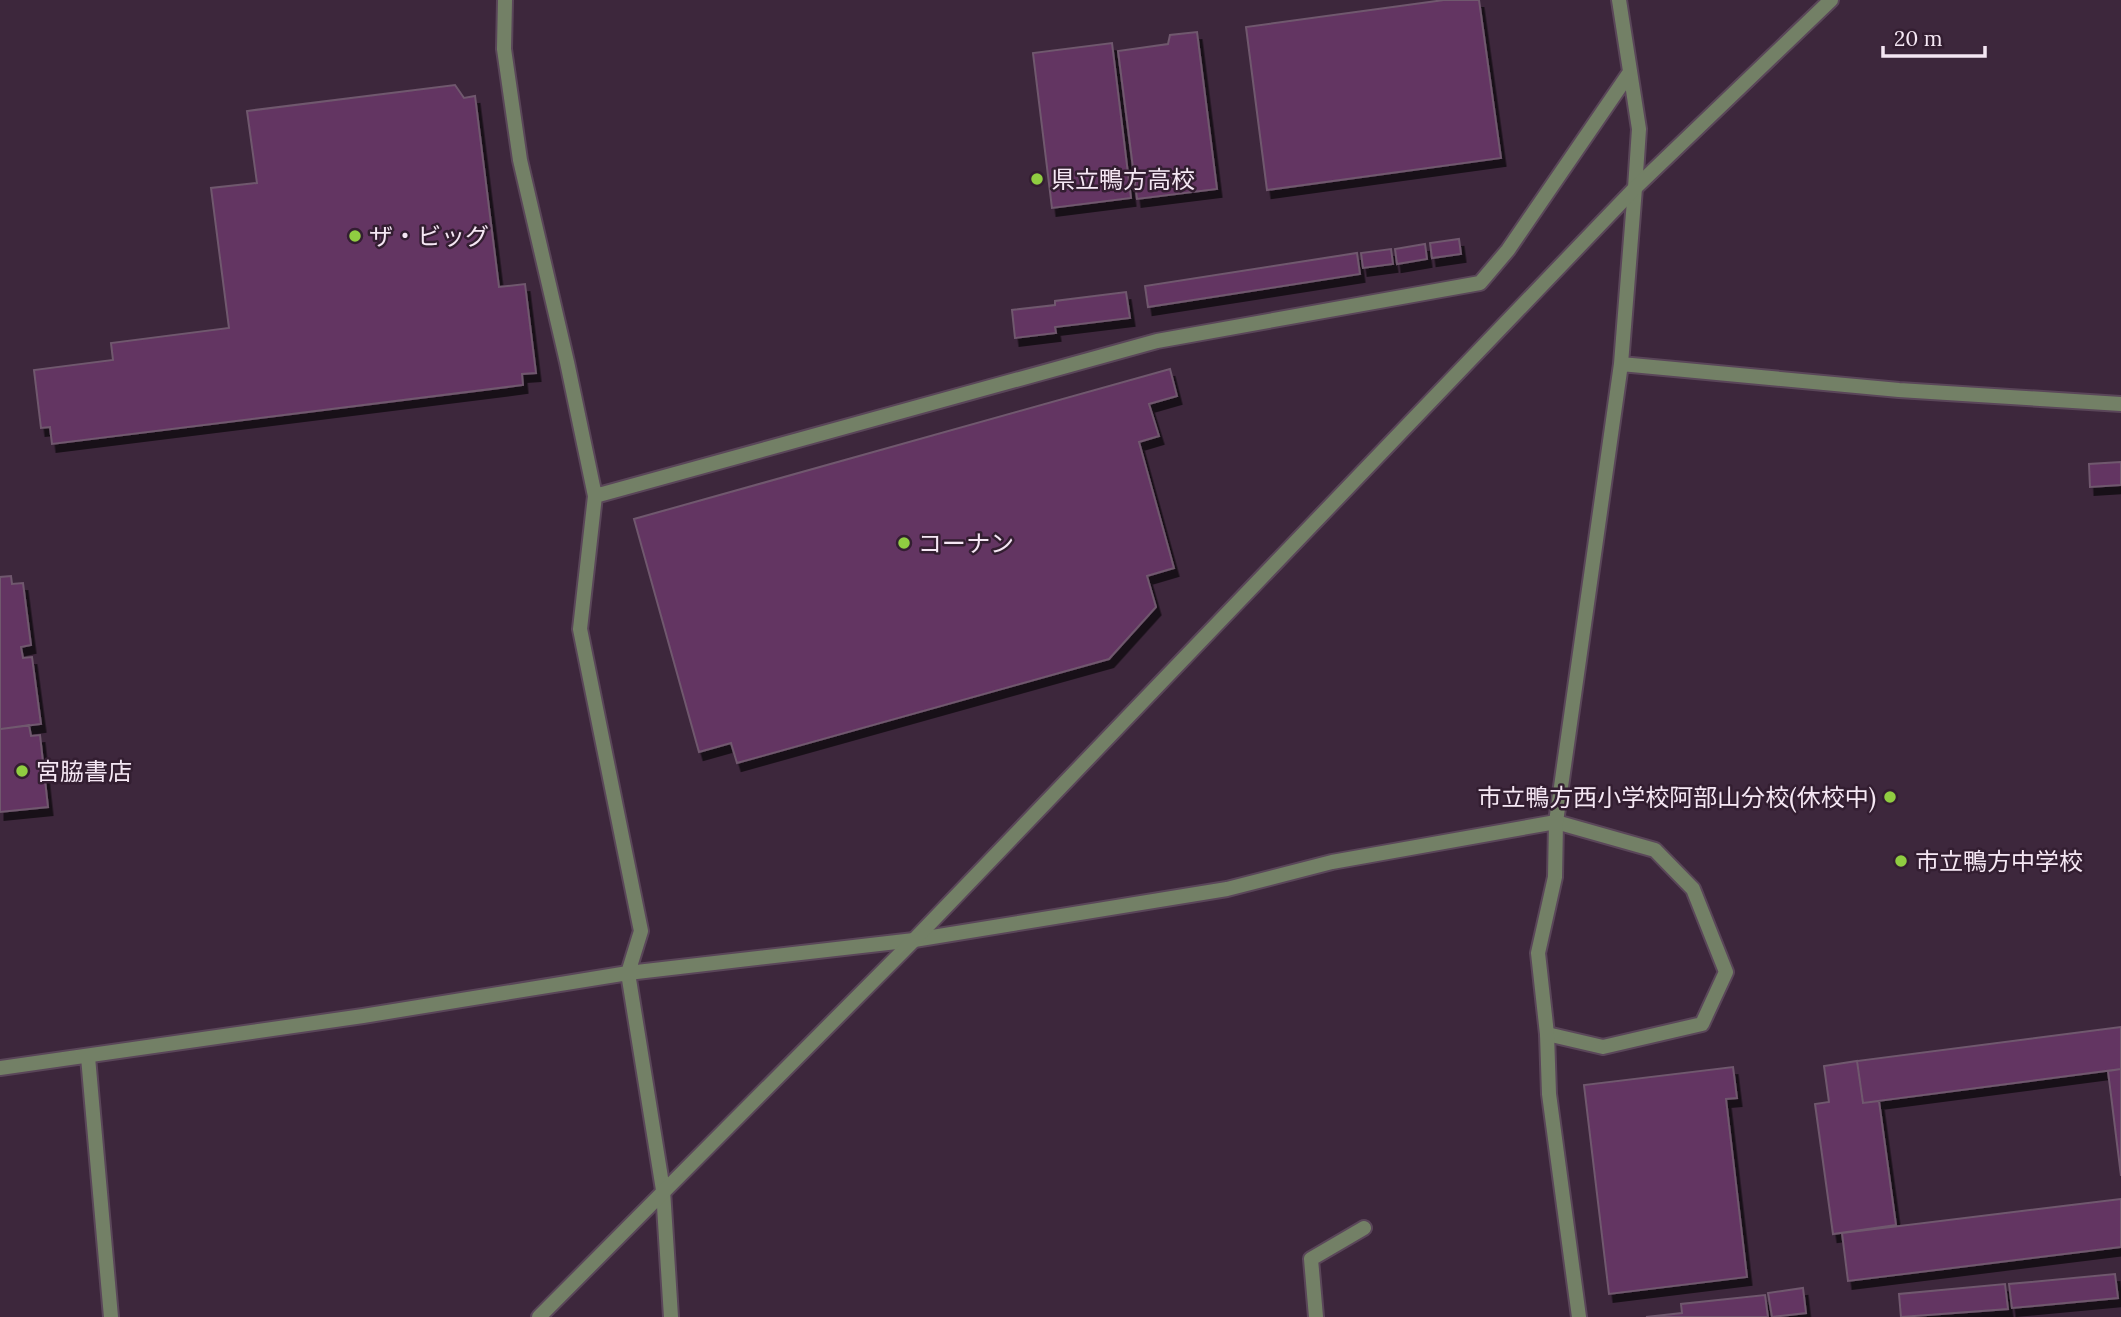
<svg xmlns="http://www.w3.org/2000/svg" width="2121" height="1317" viewBox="0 0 2121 1317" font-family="Lora,'Noto Sans JP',serif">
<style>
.building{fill:#633462;stroke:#70586e;stroke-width:2;filter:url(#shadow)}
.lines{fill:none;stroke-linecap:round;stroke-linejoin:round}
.service-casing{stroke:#5a4659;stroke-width:18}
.minor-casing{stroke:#5a4659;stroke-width:18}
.tertiary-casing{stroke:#5a4659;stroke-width:18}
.service{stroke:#738066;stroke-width:14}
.minor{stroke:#738066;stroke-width:14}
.tertiary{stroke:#738066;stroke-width:14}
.poi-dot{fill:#90cd41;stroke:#331e31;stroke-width:2.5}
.labels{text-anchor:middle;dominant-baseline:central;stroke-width:5;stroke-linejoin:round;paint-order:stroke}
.poi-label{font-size:24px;fill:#f5e7f4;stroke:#331e31;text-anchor:start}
</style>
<defs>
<filter id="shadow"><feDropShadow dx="4.5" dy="8" stdDeviation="0" flood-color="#0009"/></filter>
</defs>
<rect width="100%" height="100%" fill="#3d273c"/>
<path class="building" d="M1444 0H1479L1501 158 1267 190 1246 27Z
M1197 32 1217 189 1137 199 1118 51 1168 44 1170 35Z
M1112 43 1131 198 1052 208 1033 53Z
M455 85 464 98 475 96 499 287 525 284 536 373 522 374 523 385 52 444 50 427 41 428 34 370 113 360 111 343 229 328 211 188 257 183 247 111Z
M1459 239 1461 254 1432 258 1430 243Z
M1425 244 1427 259 1397 264 1395 249Z
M1391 249 1393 264 1363 268 1361 253Z
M1357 253 1360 274 1148 307 1145 286Z
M1126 292 1130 318 1055 327 1056 333 1015 338 1012 310 1055 305V301Z
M1170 369 1177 396 1149 404 1159 436 1139 442 1174 568 1147 576 1156 607 1109 659 737 763 731 743 699 752 634 519Z
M2121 462V485L2090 487 2089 464Z
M11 576 12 584 23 583 31 645 21 647 23 658 32 657 41 724 0 729V577Z
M29 725 31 736 40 735 48 807 0 812V729Z
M2121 1027V1069L1863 1103 1857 1061Z
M1857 1061 1863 1103 1879 1101 1896 1225 1833 1234 1815 1104 1829 1102 1824 1066Z
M1733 1067 1737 1098 1726 1099 1747 1277 1609 1294 1584 1085Z
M2121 1069V1176L2108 1071Z
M2121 1199V1247L1848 1281 1842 1233Z
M2115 1274 2118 1298 2012 1308 2009 1284Z
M2005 1284 2008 1309 1901 1317 1899 1294Z
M1803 1288 1806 1313 1772 1317 1768 1293Z
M1765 1295 1768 1317H1646L1682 1313 1681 1304Z"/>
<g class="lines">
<defs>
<path id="service" d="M1547 1034 1603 1047 1702 1024 1726 972 1693 889 1655 850 1556 822"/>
<path id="minor" d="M505 0 504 49 520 160 567 362 595 496 580 629 641 931 628 973 663 1190 671 1317
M1621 364 1899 390 2121 404
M595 496 1157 341 1480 283 1508 250 1630 72
M88 1057 111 1317
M0 1068 363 1016 628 973 914 940 1227 889 1332 862 1556 822
M1316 1317 1311 1259 1364 1228
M1579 1317 1549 1094 1547 1034 1538 953 1555 877 1556 822 1621 364 1635 188 1639 129 1619 0"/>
<path id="tertiary" d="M539 1317 914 940 1635 188 1831 0"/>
</defs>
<use href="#service" class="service-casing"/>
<use href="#minor" class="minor-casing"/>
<use href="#tertiary" class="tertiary-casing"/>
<use href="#service" class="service"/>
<use href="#minor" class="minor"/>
<use href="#tertiary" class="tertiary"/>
</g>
<g class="poi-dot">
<circle cx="1037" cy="179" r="7"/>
<circle cx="355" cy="236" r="7"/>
<circle cx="904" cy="543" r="7"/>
<circle cx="22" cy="771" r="7"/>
<circle cx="1890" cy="797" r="7"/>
<circle cx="1901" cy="861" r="7"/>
</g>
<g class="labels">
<g class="poi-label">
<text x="1051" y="179">県立鴨方高校</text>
<text x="369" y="236">ザ・ビッグ</text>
<text x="918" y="543">コーナン</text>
<text x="36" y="771">宮脇書店</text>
<text x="1876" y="797" text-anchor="end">市立鴨方西小学校阿部山分校(休校中)</text>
<text x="1915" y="861">市立鴨方中学校</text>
</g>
</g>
<path d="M1883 46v10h102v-10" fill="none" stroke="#f5e7f4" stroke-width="3.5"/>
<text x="1894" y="46" font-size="21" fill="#f5e7f4" stroke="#331e31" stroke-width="5" paint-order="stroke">20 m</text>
</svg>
